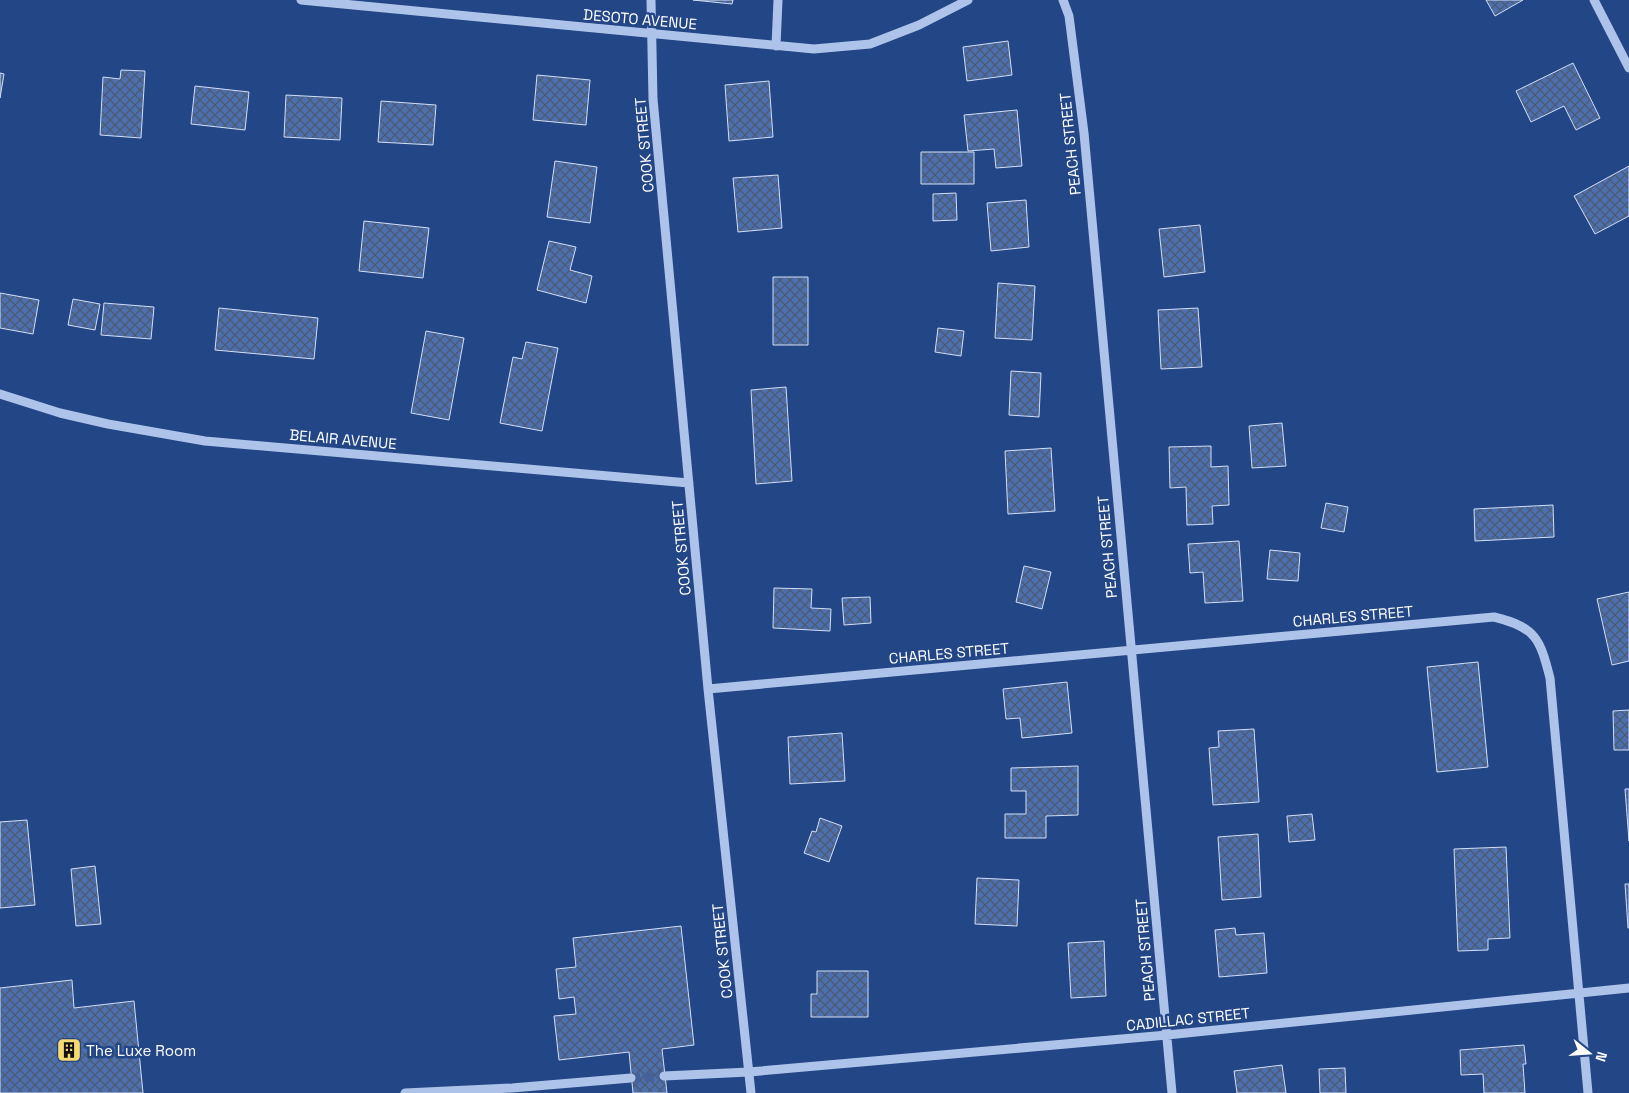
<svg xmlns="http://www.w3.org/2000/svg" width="1629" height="1093" viewBox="0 0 1629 1093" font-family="'Space Grotesk',sans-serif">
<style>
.building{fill:url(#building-cross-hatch);stroke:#d2dff7}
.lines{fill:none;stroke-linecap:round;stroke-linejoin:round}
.minor-tunnel{stroke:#446298;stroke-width:9;stroke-dasharray:9 4.5;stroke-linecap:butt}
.minor{stroke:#aec3e9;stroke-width:9}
.labels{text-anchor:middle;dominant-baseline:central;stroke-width:5;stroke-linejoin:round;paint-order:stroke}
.street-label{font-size:15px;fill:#fff;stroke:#234686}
.poi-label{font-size:15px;fill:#fff;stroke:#234686;text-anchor:start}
</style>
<defs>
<pattern id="building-cross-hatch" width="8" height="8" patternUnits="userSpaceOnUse" patternTransform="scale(1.25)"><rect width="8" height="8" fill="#4c6fae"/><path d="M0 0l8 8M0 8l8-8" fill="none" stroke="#4c5a73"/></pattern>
</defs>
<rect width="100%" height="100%" fill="#234686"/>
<path class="building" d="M693 0H733L732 4Z
M1486 0H1523L1495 16Z
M1008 41 1012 75 967 81 963 47Z
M1573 63 1600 118 1576 130 1564 106 1531 122 1516 91Z
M121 70 145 71 141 138 100 135 103 77 120 79Z
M0 73 4 74 0 98Z
M537 75 590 80 586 125 533 120Z
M769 81 773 137 729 141 725 85Z
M195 86 249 92 245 130 191 124Z
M286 95 342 98 340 140 284 137Z
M381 101 436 105 433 145 378 142Z
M1017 110 1022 166 996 168 994 149 968 151 964 115Z
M921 152H974V184H921Z
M555 161 597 167 590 223 547 217Z
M1629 166V216L1595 234 1574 196Z
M778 175 782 228 738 232 733 178Z
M956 193 957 220 933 221V194Z
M1026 200 1029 247 991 251 987 203Z
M364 221 429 228 423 278 359 271Z
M1200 225 1205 272 1164 277 1159 229Z
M549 241 576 247 570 270 592 276 586 303 537 290Z
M773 277H808V345H773Z
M998 283 1035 286 1032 340 995 338Z
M0 293 39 300 33 334 0 328Z
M73 299 100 304 95 330 68 325Z
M104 303 154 307 151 339 101 335Z
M219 308 318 318 314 359 215 350Z
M1198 308 1202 367 1161 369 1158 310Z
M938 328 964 331 961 356 935 352Z
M426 331 464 338 449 420 411 413Z
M526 342 558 348 542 431 500 423 513 357 522 359Z
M1011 371 1041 373 1039 417 1009 415Z
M786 387 792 481 756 484 751 390Z
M1282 423 1286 466 1252 468 1249 426Z
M1211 446V467L1228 466 1229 505 1212 506 1213 524 1187 525 1186 487 1170 488 1169 447Z
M1051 448 1055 511 1008 514 1005 451Z
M1326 503 1348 507 1344 532 1321 528Z
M1553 505 1554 537 1475 541 1474 509Z
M1239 541 1243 601 1205 603 1203 572 1190 573 1188 544Z
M1270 550 1300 553 1298 581 1267 579Z
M1024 566 1051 572 1042 609 1016 602Z
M774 588 812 589 811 608 831 609 830 631 773 628Z
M1629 592V661L1612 665 1597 599Z
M870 597 871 623 844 625 842 598Z
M1478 662 1488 767 1437 772 1427 667Z
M1067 682 1072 733 1022 738 1020 718 1006 719 1003 689Z
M1629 710V750H1614L1613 711Z
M1254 729 1259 802 1213 805 1209 748 1219 747 1218 731Z
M842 733 845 781 790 784 788 737Z
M1078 766V815L1046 816V838H1005V814H1026V791H1011V768Z
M1625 789H1629V841Z
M1312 814 1315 840 1289 842 1287 816Z
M820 818 842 826 829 862 804 853 812 831 816 832Z
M27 820 35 905 0 908V822Z
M1258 834 1261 897 1222 900 1218 837Z
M1506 847 1510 938 1488 939V950L1458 951 1454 849Z
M95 866 101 924 76 926 71 869Z
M977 878 1019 880 1017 926 975 924Z
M1625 884H1629V928H1628Z
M681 926 694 1045 662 1049 667 1093H633L629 1052 559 1060 554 1016 576 1014 574 997 559 999 556 969 576 967 573 938Z
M1235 928 1236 935 1264 933 1267 973 1219 977 1215 930Z
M1104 941 1106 996 1071 998 1068 943Z
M817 971H868V1017H811V994H817Z
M72 980 74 1008 134 1001 143 1093H0V988Z
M1524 1045 1526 1064H1523L1525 1093H1484L1483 1074 1461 1075 1460 1050Z
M1282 1065 1286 1093H1237L1234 1071Z
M1345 1068 1346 1093H1320L1319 1069Z"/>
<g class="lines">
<path class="minor-tunnel" d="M631 1078 664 1076"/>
<path class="minor" d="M301 0 814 49 870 44 919 25 968 0
M651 0 653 99 708 689 751 1093
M1063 0 1069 16 1084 133 1172 1093
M1594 0 1629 68
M776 46 778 0
M0 394 60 413 108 424 205 441 689 483
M708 689 1494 617C1536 627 1540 639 1550 678L1588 1093
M664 1076 749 1072 1167 1035 1629 988
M405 1093 512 1088 631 1078"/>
</g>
<defs>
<symbol id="building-square" viewBox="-11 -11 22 22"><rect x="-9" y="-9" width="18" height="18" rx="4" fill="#f4da71" stroke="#234686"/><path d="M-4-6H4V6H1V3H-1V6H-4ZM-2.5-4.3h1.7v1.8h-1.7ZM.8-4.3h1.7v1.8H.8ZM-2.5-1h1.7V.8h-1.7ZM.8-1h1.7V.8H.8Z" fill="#111"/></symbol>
</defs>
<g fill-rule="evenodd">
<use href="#building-square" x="55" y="1036" width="28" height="28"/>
</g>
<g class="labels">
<g class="street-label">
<text transform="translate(640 19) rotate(5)">DESOTO AVENUE</text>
<text transform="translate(1070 144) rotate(-96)">PEACH STREET</text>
<text transform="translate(644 145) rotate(-95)">COOK STREET</text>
<text transform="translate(343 439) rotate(5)">BELAIR AVENUE</text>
<text transform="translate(1107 547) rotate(-95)">PEACH STREET</text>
<text transform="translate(681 548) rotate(-95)">COOK STREET</text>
<text transform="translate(1353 616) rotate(-5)">CHARLES STREET</text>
<text transform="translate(949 653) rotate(-5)">CHARLES STREET</text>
<text transform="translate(1145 950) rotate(-95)">PEACH STREET</text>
<text transform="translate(722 951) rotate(-96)">COOK STREET</text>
<text transform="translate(1188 1019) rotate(-6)">CADILLAC STREET</text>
</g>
<g class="poi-label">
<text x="86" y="1050">The Luxe Room</text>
</g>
</g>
<g transform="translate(1589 1053) rotate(107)" stroke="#234686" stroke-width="4" paint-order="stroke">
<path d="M0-4L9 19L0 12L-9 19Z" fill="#ffffff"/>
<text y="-8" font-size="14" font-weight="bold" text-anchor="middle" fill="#ffffff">N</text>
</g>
</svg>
